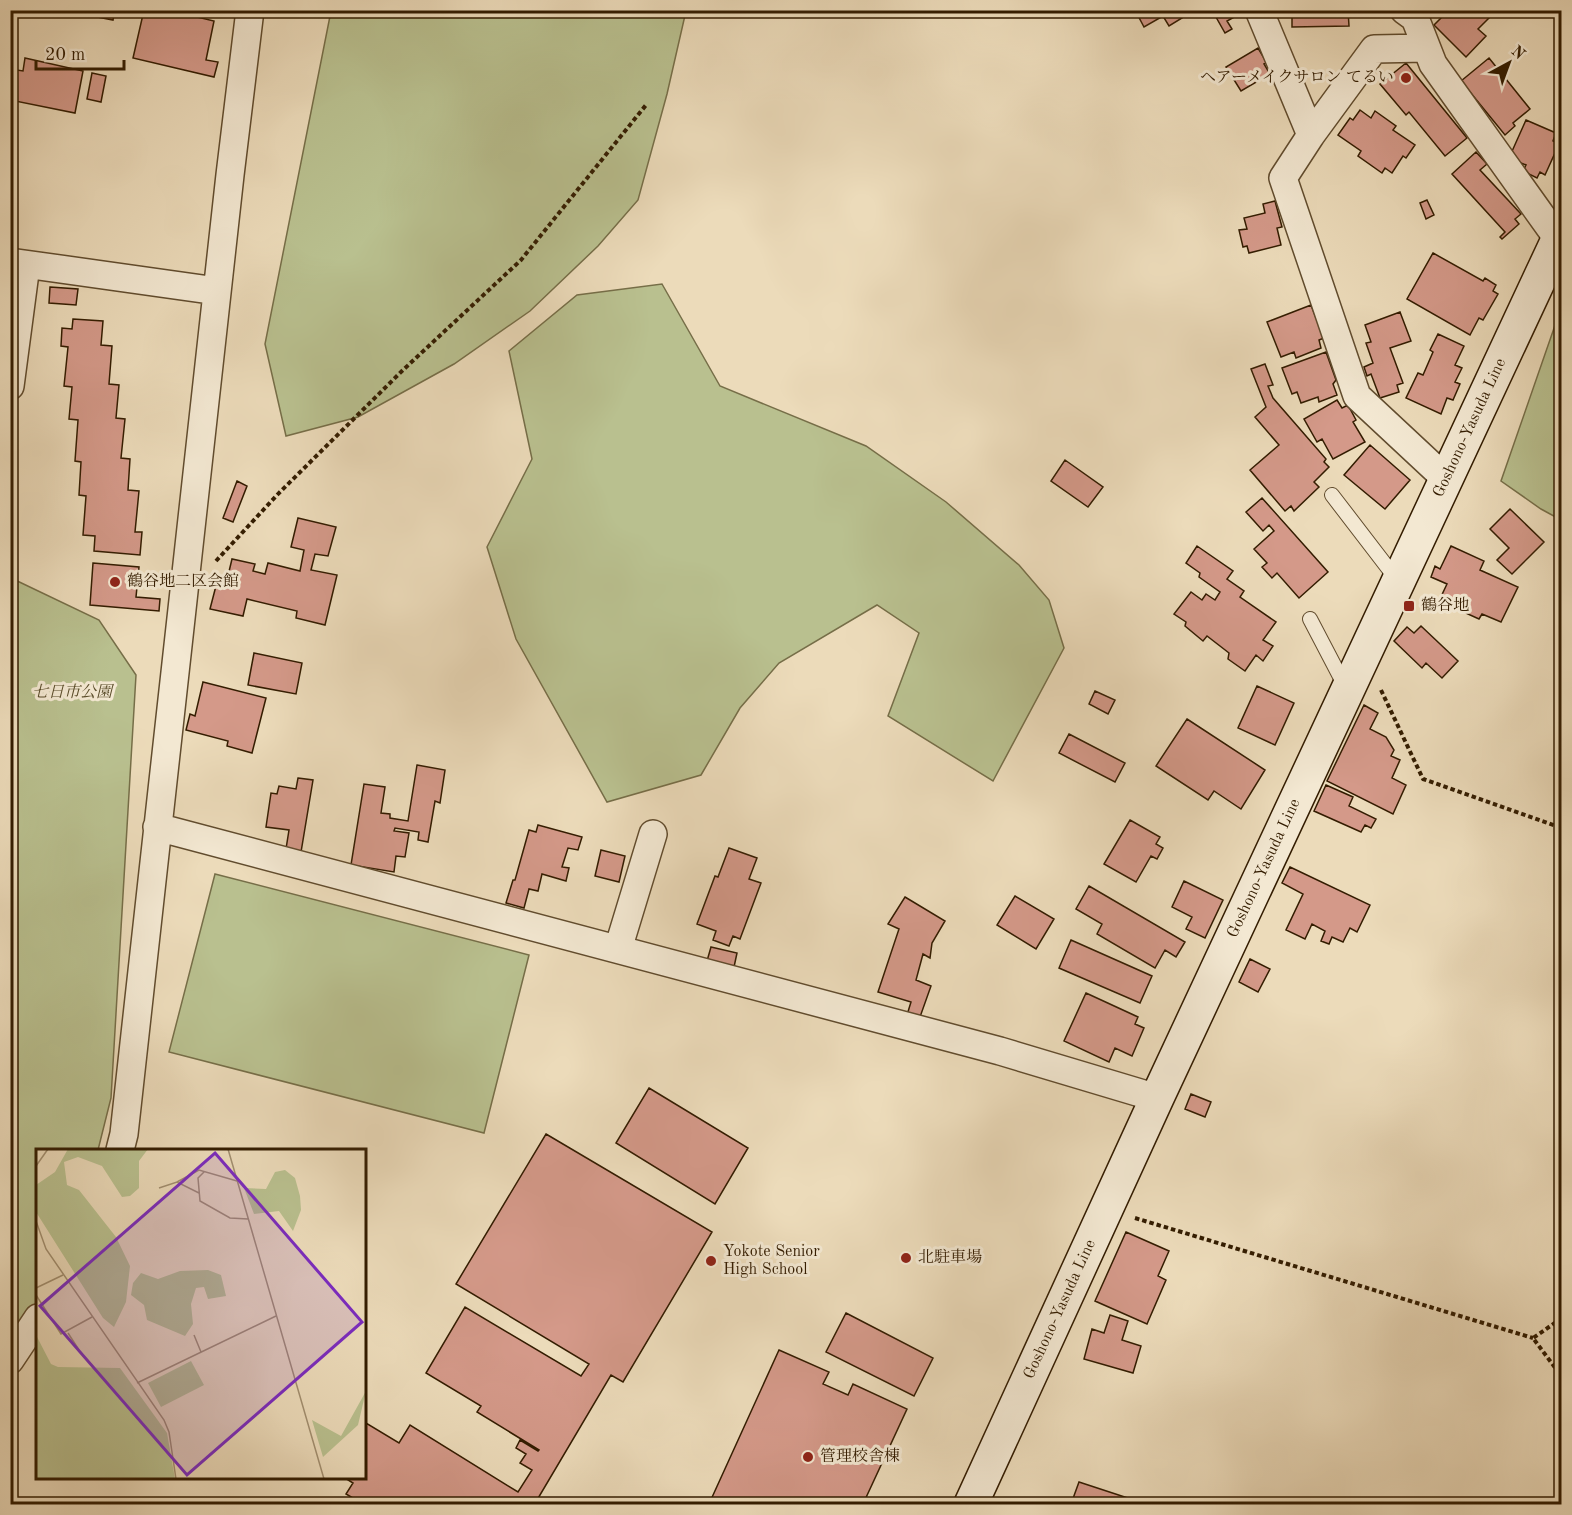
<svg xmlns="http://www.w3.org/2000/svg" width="1572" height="1515" viewBox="0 0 1572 1515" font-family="'Old Standard TT','Noto Serif JP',serif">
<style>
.green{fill:#b9c08f;stroke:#766e48;stroke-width:1.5}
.building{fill:#d49989;stroke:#331c00;stroke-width:1.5}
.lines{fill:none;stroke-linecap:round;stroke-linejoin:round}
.lane-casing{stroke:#614c2e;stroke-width:16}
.street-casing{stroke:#614c2e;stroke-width:30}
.secondary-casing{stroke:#331c00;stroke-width:36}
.path{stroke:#331c00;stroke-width:4;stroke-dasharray:4.5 3;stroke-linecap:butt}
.lane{stroke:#f3e8d2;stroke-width:14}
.street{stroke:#f3e8d2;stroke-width:27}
.secondary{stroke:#f3e8d2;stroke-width:33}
.poi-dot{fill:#8f2418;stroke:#f3e8d2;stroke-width:2}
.labels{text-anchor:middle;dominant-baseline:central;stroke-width:6;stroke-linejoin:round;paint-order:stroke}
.poi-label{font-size:16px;fill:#331c00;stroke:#f3e8d2;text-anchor:start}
.street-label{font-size:16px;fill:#331c00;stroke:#f3e8d2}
.park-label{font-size:16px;font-style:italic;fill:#5b4d2b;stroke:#f3e8d2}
.inset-road{fill:none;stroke:#a28f70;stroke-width:1.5}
.view{fill:#7b2cbf;fill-opacity:0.15;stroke:#7b2cbf;stroke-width:3}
.inset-edge{fill:none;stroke:#331c00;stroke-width:3}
</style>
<rect width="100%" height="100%" fill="#ecdbba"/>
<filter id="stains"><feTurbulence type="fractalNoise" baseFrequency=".00333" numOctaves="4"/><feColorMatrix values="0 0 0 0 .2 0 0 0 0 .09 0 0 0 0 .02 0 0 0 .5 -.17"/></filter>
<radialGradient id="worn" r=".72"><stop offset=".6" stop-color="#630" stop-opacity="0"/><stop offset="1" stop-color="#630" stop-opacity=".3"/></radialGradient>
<path class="green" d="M331 11H686L667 94 638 200 598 246 530 311 454 364 358 417 286 436 265 344Z
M662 284 720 386 866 446 946 502 1019 565 1049 600 1064 648 993 781 888 716 919 633 877 605 779 663 740 708 701 775 607 802 516 639 487 547 532 459 509 351 577 295Z
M1561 308V520L1541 509 1501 481Z
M11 578 99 620 136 675 111 1098 98 1150H38L37 1302 11 1348Z
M215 874 529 955 484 1133 169 1052Z"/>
<path class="building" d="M73 10H115L113 20 72 12Z
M144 10H168L214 21 206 60 218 62 214 77 133 58Z
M1135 10H1177L1182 18 1169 26 1163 16 1144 27Z
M1212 10H1244L1245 11 1227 21 1232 29 1225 33Z
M1286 10H1348L1349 26 1292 27V16H1286Z
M1433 10H1482L1489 18 1478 29 1486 36 1466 57 1434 25 1441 18Z
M1258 48 1267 63 1264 64 1270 74 1241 91 1226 67Z
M25 58 83 71 75 113 10 100V82H14L17 70 23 71Z
M1489 58 1530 109 1513 123 1515 126 1505 135 1461 81Z
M1406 63 1467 138 1445 156 1409 112 1406 115 1380 84Z
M92 73 106 76 101 102 87 99Z
M1360 110 1371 118 1375 111 1396 126 1393 130 1415 145 1406 158 1403 156 1392 173 1385 168 1382 173 1358 156 1361 151 1338 135 1350 118 1353 120Z
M1526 120 1556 133 1553 141 1559 144 1545 175 1540 172 1537 178 1523 171 1526 165 1509 158Z
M1476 152 1487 164 1480 170 1521 214 1515 219 1519 224 1502 239 1500 237 1505 232 1452 174Z
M1427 200 1434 215 1426 219 1420 203Z
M1275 201 1282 227 1277 228 1281 245 1249 253 1247 246 1243 247 1239 230 1247 229 1244 218 1265 213 1263 204Z
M1433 253 1483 281 1485 278 1496 285 1493 291 1498 294 1483 320 1479 318 1470 335 1407 299Z
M50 287 78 289 76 305 49 303Z
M1311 305 1324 338 1319 340 1321 348 1296 358 1294 352 1281 357 1267 322Z
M1400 312 1411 341 1390 348 1403 383 1397 385 1399 392 1380 398 1371 374 1367 376 1364 367 1373 363 1366 343 1371 342 1365 325Z
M73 319 103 321 101 345 112 346 109 384 119 385 116 418 125 419 121 458 130 459 128 490 139 491 135 532H142L140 555 94 551 95 536 83 535 86 496 79 495 81 462 75 461 78 420 69 419 72 387 64 386 68 347 61 346 62 328 72 329Z
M1438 334 1464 346 1455 365 1462 368 1455 382 1460 384 1453 400 1447 398 1441 414 1406 398 1418 373 1423 375 1433 352 1430 350Z
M1326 352 1336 380 1333 384 1337 395 1319 402 1318 397 1301 403 1297 392 1292 394 1282 368Z
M1265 364 1273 385 1268 386 1273 398 1326 459 1324 462 1329 467 1314 482 1319 487 1294 511 1291 506 1285 511 1250 470 1279 445 1255 417 1266 407 1251 369Z
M1337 400 1342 408 1348 405 1356 420 1353 422 1365 442 1333 459 1322 439 1317 442 1304 419Z
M1370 445 1410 480 1385 509 1344 475Z
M1065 460 1103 487 1088 507 1051 481Z
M237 481 247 486 233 522 223 518Z
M1262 498 1328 572 1299 598 1277 573 1272 578 1262 567 1267 563 1254 549 1274 531 1269 525 1263 531 1246 512Z
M1510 509 1544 542 1512 574 1497 560 1509 548 1490 529Z
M298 518 336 527 328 556 315 554 311 570 337 575 325 625 296 618 297 611 247 599 243 616 210 609 217 582 226 584 232 559 255 564 253 571 265 574 268 563 300 571 304 550 291 547Z
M1197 546 1233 571 1227 579 1244 591 1240 597 1276 622 1263 640 1273 646 1263 661 1256 655 1245 671 1228 659 1229 653 1207 636 1203 641 1185 626 1186 622 1174 614 1191 592 1202 600 1206 594 1215 600 1220 592 1199 577 1200 573 1186 563Z
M1451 546 1484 561 1480 570 1518 587 1501 622 1482 614 1479 619 1439 601 1447 584 1431 577 1435 566 1440 569Z
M93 563 139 567 136 597 160 599 159 611 90 605Z
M1421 626 1458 661 1442 678 1426 663 1422 668 1394 641 1407 627 1414 633Z
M254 653 302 663 296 694 248 685Z
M203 682 266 698 252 753 227 746 228 741 186 730 190 714 195 716Z
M1257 686 1294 703 1275 745 1238 728Z
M1095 691 1115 700 1108 714 1089 704Z
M1364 705 1378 713 1370 729 1386 737 1394 750 1391 756 1400 760 1392 778 1406 785 1393 814 1327 781Z
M1187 719 1265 770 1241 809 1214 791 1208 800 1156 766Z
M1069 734 1125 763 1115 782 1059 753Z
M417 765 445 770 440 803 435 801 428 842 418 840 419 832 395 828 394 831 409 833 405 857 396 856 394 872 351 865 364 784 385 787 381 813 390 814V818L408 821Z
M298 778 313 780 301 852 286 849 289 830 266 827 271 793 277 794 279 786 296 789Z
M1326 785 1353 797 1349 806 1376 819 1371 828 1365 825 1361 832 1314 811Z
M1130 820 1160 837 1156 844 1163 848 1157 859 1151 856 1136 882 1104 864Z
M538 825 582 837 578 850 568 848 562 867 569 868 566 881 542 874 538 891 529 889 524 908 506 903 513 880H515L529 830 536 832Z
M729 848 757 858 749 879 761 883 740 939 733 936 729 946 713 940 716 931 697 924 715 876 718 877Z
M601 850 625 856 619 882 595 876Z
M1290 867 1370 905 1357 932 1350 928 1343 942 1332 937 1329 944 1321 941 1325 931 1312 924 1305 939 1286 930 1303 894 1282 883Z
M1184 881 1223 900 1205 938 1186 929 1192 917 1172 907Z
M1089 886 1185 942 1176 957 1165 950 1155 968 1097 934 1102 924 1076 909Z
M1015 896 1054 919 1036 949 997 925Z
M905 897 945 921 932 943 930 958 923 954 916 980 931 986 920 1017 907 1015 911 1002 878 992 899 929 888 924Z
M1071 940 1152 976 1140 1003 1059 968Z
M711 947 737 953 734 967 707 961Z
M1250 959 1270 969 1258 992 1239 982Z
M1086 993 1138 1017 1135 1024 1144 1028 1132 1056 1115 1048 1109 1062 1064 1041Z
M649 1088 748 1148 715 1204 616 1143Z
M1191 1094 1211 1102 1205 1117 1185 1109Z
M546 1134 712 1232 623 1382 611 1375 537 1500 545 1504H363L346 1494 353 1483 345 1478H364V1426L366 1423 399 1443 410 1425 518 1492 532 1470 520 1463 526 1454 516 1448 520 1440 538 1451 539 1450 477 1412 481 1406 426 1373 465 1307 581 1376 589 1364 456 1284Z
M1126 1232 1169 1251 1158 1276 1166 1280 1147 1324 1095 1301Z
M846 1313 933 1358 914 1396 826 1352Z
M1110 1315 1128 1321 1122 1340 1141 1346 1133 1373 1084 1359 1092 1329 1104 1333Z
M779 1350 829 1372 823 1384 848 1395 853 1384 907 1409 863 1504H709Z
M1079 1482 1146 1504H1071Z"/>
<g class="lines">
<defs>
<path id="lane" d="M1332 495 1398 581
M1310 619 1345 686"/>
<path id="street" d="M1259 10 1311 135
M1404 10 1415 18 1433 64 1558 239
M1426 48 1374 49 1311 135 1283 178 1357 396 1446 479
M10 262 217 291
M10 386 26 265
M157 827 1000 1051 1157 1098
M618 949 653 834
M120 1150 124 1134 230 175 250 10
M10 1360 38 1318"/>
<g id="secondary">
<path id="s1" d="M971 1504 1157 1098 1562 231"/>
</g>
</defs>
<use href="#lane" class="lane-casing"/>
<use href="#street" class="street-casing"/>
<use href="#secondary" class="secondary-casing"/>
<path class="path" d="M216 561 279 493 403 370 521 260 646 105
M1381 690 1423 779 1562 828
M1135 1218 1533 1338
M1562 1318 1533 1338 1562 1377"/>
<use href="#lane" class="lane"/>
<use href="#street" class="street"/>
<use href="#secondary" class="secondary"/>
</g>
<g class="poi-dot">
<circle cx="1406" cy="78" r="6"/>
<circle cx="115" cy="582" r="6"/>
<rect x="1403" y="600" width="12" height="12" rx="3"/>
<circle cx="906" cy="1258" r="6"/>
<circle cx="711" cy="1261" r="6"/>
<circle cx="808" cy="1457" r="6"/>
</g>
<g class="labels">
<g class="poi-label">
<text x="1394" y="78" text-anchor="end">ヘアーメイクサロン てるい</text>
<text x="127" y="582">鶴谷地二区会館</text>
<text x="1421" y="606">鶴谷地</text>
<text x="723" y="1252">Yokote Senior<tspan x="723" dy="18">High School</tspan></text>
<text x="918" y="1258">北駐車場</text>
<text x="820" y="1457">管理校舎棟</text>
</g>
<g class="street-label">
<text stroke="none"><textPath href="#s1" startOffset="1186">Goshono-Yasuda Line</textPath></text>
<text stroke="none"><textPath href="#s1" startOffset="700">Goshono-Yasuda Line</textPath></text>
<text stroke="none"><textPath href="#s1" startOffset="214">Goshono-Yasuda Line</textPath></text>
</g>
<g class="park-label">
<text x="72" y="693">七日市公園</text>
</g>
</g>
<g transform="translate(36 1149)">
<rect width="330" height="330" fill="#ecdbba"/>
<path d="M32 0H112L103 12V39L94 47 86 48 66 17 42 8 28 13 31 36 43 41 80 88 94 117 90 153 78 178 67 169 0 63V36L19 23ZM249 21 259 29 264 47 265 61 257 82 243 62 218 65 208 39 230 40 239 23ZM172 121 185 126 190 147 172 150 168 138 160 139 155 155 157 175 149 187 111 171 108 156 95 146 97 134 105 124 122 130 144 122ZM0 186 15 215 22 218 84 219 131 284 139 330H0ZM155 212 168 236 125 258 112 234ZM330 242 322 276 287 308 276 271 305 287Z" fill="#b9c08f"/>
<path class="inset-road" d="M192 0 288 330M209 0H260M0 17 12 0M168 23 162 29 164 52 194 69 212 70M141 33 163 21 201 32M123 39 141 33 163 44M0 72 10 100 128 271 133 283 140 330M0 139 27 126M0 146 25 185 56 168M32 184 43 201M158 186 165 203M101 234 240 167"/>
<path class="view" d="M179 4 326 173 151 326 4 157Z"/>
<rect width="330" height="330" class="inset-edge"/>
</g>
<rect width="1572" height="1515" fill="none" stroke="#ecdbba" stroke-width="36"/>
<rect x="12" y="12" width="1548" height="1491" fill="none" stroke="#331c00" stroke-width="3"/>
<rect x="18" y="18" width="1536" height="1479" fill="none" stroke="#331c00" stroke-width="1.5"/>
<g transform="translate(1509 63) rotate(41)" stroke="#f3e8d2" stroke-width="4.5" paint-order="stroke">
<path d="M0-4.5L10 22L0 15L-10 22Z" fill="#331c00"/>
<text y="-9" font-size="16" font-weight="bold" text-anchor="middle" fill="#331c00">N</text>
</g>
<path d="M36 60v9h88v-9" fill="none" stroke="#331c00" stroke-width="3"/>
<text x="45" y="60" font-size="18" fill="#331c00" stroke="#f3e8d2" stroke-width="4.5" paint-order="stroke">20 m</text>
<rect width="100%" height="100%" filter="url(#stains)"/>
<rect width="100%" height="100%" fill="url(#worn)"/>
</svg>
